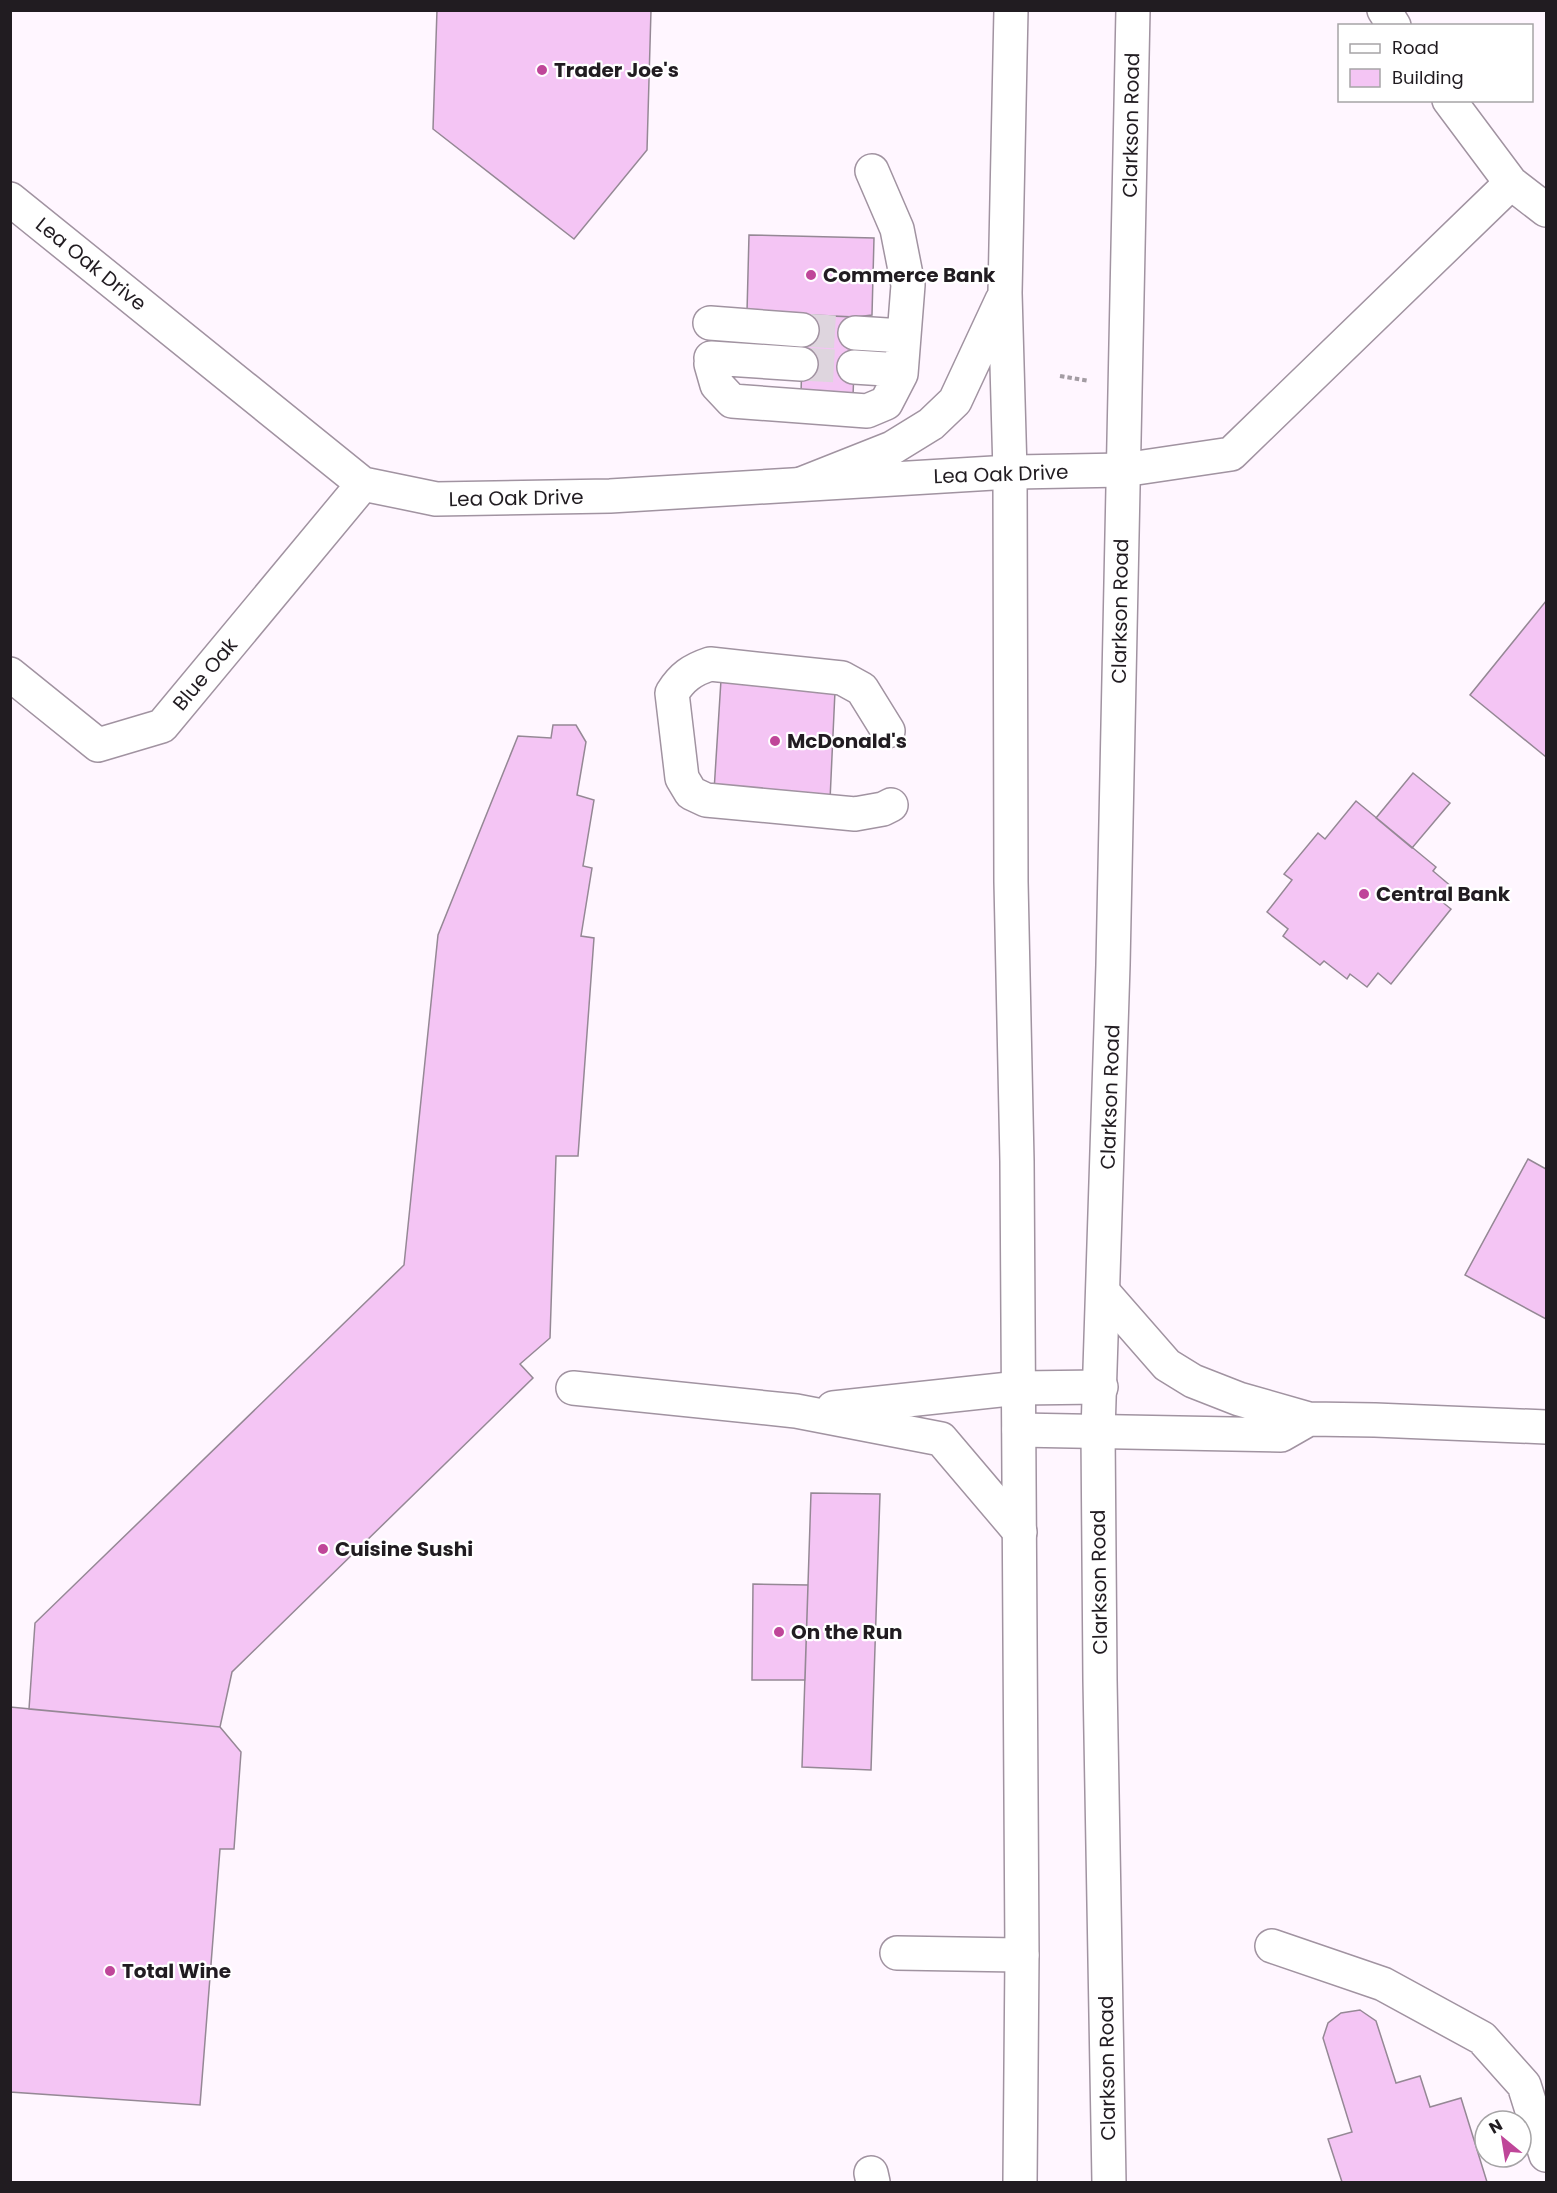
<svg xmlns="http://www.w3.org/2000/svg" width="1557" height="2193" viewBox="0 0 1557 2193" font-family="Poppins,sans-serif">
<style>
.building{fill:#f4c5f4;stroke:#958895;stroke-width:1.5}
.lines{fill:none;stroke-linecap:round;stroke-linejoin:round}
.minor-tunnel{stroke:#ded5de;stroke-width:33;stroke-dasharray:33 16;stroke-linecap:butt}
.minor-casing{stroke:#a193a1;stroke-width:36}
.major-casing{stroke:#a193a1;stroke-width:36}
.path{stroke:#a39ca3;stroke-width:4;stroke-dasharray:4.5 3;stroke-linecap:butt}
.minor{stroke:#fff;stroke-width:33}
.major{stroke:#fff;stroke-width:33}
.poi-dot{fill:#bf4699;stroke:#fff;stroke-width:2}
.labels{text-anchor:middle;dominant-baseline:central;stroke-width:4.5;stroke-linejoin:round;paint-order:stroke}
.poi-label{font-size:20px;font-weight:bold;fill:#211c21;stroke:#fff;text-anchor:start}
.street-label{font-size:20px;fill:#211c21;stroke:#fff}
</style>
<rect width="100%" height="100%" fill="#fff6ff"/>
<path class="building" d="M437 10H651L647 150 574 239 433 129Z
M749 235 874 238 872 315 856 317 747 312Z
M803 315 856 317 853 396 801 395Z
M1546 601V757L1470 695Z
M721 680 835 691 830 800 714 791Z
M553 725H576L586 742 577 795 594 800 583 866 592 868 581 936 594 938 578 1156H556L550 1338 520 1364 533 1378 232 1672 220 1727 29 1709 35 1623 404 1265 438 935 518 736 551 738Z
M1413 773 1450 803 1412 848 1376 818Z
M1356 801 1436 867 1433 871 1452 887 1441 901 1451 909 1391 984 1378 973 1367 987 1350 974 1347 979 1324 961 1320 965 1283 936 1288 929 1267 912 1292 880 1284 874 1318 833 1325 839Z
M1528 1159 1546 1169V1319L1465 1275Z
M811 1493 880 1494 871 1770 802 1767Z
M753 1584 808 1585 805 1680H752Z
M10 1707 220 1727 241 1752 234 1849H220L200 2105 10 2092Z
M1360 2010 1376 2021 1396 2083 1420 2076 1430 2107 1461 2098 1487 2182H1342L1328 2139 1352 2132 1323 2038 1328 2023 1341 2013Z"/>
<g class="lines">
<path class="minor-tunnel" d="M802 330 855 333
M801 364 854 367"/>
<defs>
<path id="minor" d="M1384 10 1394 26
M1449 100 1511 183 1546 210
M10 199 363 484 436 499 610 496 1010 472 1123 470 1231 454 1511 183
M710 323 802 330
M855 333 903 336
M711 358 801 364
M711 364 717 385 732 401 867 411 886 403 901 374 908 285 897 229 872 171
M854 367 901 370
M10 674 98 745 162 726 363 484
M888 731 862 689 842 678 710 664C692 670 682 677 672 693L682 778 691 793 706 800 855 814 883 809 891 805
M1104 1293 1167 1365 1193 1381 1239 1399 1309 1419 1375 1420 1546 1427
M573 1388 796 1411 941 1439 1020 1532
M833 1408 1019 1388 1101 1387
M1019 1430 1281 1435 1309 1419
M1272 1946 1383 1984 1482 2038 1524 2085 1546 2155
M897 1953 1022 1955
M871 2173 873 2182"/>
<path id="major" d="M1011 10 1005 293 1010 472 1011 882 1017 1161 1022 1955 1020 2182
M801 484 892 448 931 424 955 401 1002 300
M1109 2182 1100 1680 1098 1431 1113 965 1133 10"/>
</defs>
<use href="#minor" class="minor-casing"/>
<use href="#major" class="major-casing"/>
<path class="path" d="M1060 376 1089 381"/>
<use href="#minor" class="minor"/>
<use href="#major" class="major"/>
</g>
<g class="poi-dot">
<circle cx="542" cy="70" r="6"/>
<circle cx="811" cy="275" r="6"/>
<circle cx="775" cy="741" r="6"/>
<circle cx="1364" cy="894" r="6"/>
<circle cx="323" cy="1549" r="6"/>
<circle cx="779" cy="1632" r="6"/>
<circle cx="110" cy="1971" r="6"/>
</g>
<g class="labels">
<g class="poi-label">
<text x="554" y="70">Trader Joe's</text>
<text x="823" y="275">Commerce Bank</text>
<text x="787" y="741">McDonald's</text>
<text x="1376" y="894">Central Bank</text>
<text x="335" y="1549">Cuisine Sushi</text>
<text x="791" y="1632">On the Run</text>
<text x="122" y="1971">Total Wine</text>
</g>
<g class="street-label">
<text transform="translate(1131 125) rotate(-89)">Clarkson Road</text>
<text transform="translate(91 264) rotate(39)">Lea Oak Drive</text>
<text transform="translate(1001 474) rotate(-2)">Lea Oak Drive</text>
<text transform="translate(516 498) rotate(-1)">Lea Oak Drive</text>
<text transform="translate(1120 611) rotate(-89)">Clarkson Road</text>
<text transform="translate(205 674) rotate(-50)">Blue Oak</text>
<text transform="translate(1110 1097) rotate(-88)">Clarkson Road</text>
<text transform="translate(1099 1582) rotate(-91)">Clarkson Road</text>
<text transform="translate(1107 2068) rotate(-91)">Clarkson Road</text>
</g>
</g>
<rect width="1557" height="2193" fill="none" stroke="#211c21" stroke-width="24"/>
<rect x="1338" y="24" width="195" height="78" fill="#ffffff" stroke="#a6a4a6" stroke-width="1.5"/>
<rect x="1350" y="44" width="30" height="9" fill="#ffffff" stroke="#a6a4a6" stroke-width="1.5"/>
<text x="1392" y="54" font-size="18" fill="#211c21">Road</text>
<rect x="1350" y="69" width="30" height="18" fill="#f4c5f4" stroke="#a6a4a6" stroke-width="1.5"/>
<text x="1392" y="84" font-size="18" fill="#211c21">Building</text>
<g transform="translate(1503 2139) rotate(330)"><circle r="28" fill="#ffffff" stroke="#a6a4a6" stroke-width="1.5"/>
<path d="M0-4.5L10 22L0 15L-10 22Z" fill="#bf4699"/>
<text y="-9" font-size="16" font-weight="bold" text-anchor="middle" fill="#211c21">N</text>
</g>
</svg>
